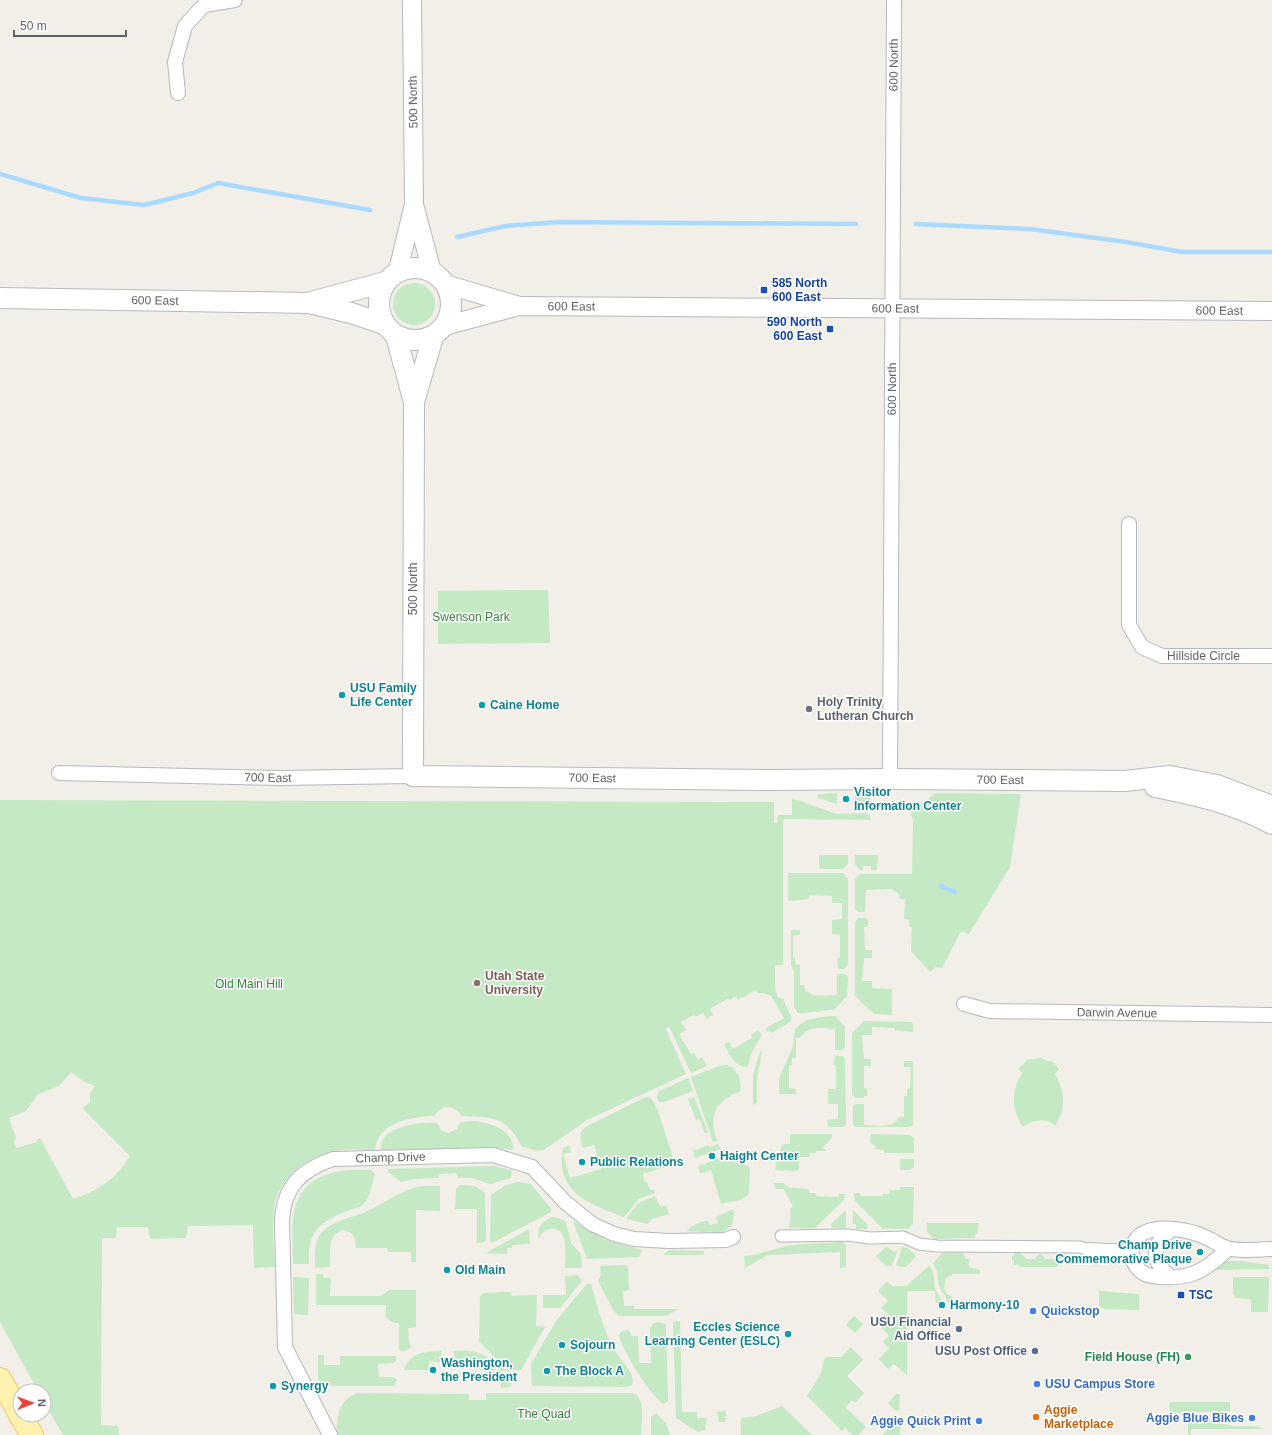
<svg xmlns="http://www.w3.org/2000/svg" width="1272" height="1435" viewBox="0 0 1272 1435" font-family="Helvetica,sans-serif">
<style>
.green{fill:#c5e8c5;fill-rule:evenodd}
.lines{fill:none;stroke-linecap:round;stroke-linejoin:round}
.stream{stroke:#aadaff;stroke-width:4.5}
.pedestrian-casing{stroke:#b5b8bc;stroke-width:13}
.minor-casing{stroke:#b5b8bc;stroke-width:16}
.tertiary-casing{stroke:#b5b8bc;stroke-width:20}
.secondary-casing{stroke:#b6babf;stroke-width:22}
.primary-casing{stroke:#f2c960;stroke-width:24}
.pedestrian{stroke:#fff;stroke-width:11}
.minor{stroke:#fff;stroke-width:14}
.tertiary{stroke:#fff;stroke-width:18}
.secondary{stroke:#fff;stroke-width:20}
.primary{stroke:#fff2af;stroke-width:22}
.transit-dot{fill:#1a4fb4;stroke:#fff;stroke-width:1.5}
.culture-dot{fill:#0f9aa8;stroke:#fff;stroke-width:1.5}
.worship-dot{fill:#6b7280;stroke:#fff;stroke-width:1.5}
.education-dot{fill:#8d6e63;stroke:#fff;stroke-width:1.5}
.shop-dot{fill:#3f7fe0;stroke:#fff;stroke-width:1.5}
.service-dot{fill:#5c6f8a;stroke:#fff;stroke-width:1.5}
.leisure-dot{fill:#2e9e5b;stroke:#fff;stroke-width:1.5}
.food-dot{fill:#e8710a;stroke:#fff;stroke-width:1.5}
.labels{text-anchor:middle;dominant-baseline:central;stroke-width:3;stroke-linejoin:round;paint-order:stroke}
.street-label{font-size:12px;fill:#5f6368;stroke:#fff}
.transit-label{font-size:12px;font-weight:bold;fill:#164399;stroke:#fff;text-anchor:start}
.park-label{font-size:12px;fill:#348238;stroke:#fff}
.culture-label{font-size:12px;font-weight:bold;fill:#0d838f;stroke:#fff;text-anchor:start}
.worship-label{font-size:12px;font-weight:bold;fill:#5b616d;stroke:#fff;text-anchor:start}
.education-label{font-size:12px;font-weight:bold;fill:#785e54;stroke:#fff;text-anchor:start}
.shop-label{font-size:12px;font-weight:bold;fill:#366cbe;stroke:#fff;text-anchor:start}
.service-label{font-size:12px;font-weight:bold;fill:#4e5e75;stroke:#fff;text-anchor:end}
.leisure-label{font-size:12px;font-weight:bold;fill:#27864d;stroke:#fff;text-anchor:end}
.food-label{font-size:12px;font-weight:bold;fill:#c56008;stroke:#fff;text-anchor:start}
</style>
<rect width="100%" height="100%" fill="#f1efe8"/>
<path class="green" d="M393 304a21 21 0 1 1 42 0a21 21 0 1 1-42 0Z
M548 590 550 643 438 644V591Z
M837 793V804L818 798 817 796 819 794Z
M935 793 1021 794 1010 867 969 934 961 931 942 968 936 967 930 972 911 951 912 927 909 926V920L904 919 905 899H900L898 893 892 889 866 890 865 912H858L855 909V879L860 874H912L913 820 911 815 913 806 925 802Z
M855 794H867L870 797 871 802 866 805H855Z
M792 798 837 814 865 813 870 815 871 820 783 819V965H775V986L778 998 784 999C784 1007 792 1013 791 1021L772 1033 767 1031 765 1029 784 1018 771 996 763 993H758L756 990 738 1000 736 996 730 1000 729 998 710 1009 713 1015 707 1019 703 1013 695 1017 694 1015 681 1022 686 1030 679 1034 691 1054 694 1053 698 1060 702 1057 707 1066 691 1073 669 1026 666 1029 686 1074 587 1120 544 1150 536 1151 521 1146C507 1116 491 1117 462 1116 455 1105 441 1104 435 1116 412 1117 378 1121 375 1150 364 1150 352 1149 341 1150 310 1154 278 1175 274 1209 272 1227 274 1248 275 1267L254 1268 253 1225 188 1226 186 1238 150 1239 148 1227H117L116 1238H102L101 1425 118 1426 119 1435H63L44 1402V1391H38L0 1322V800L774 802V823H777L778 815H792ZM71 1072 83 1081 95 1086 90 1093V1102L82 1108 130 1156C117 1178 97 1192 73 1199L40 1138 37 1140V1142L17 1148 14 1142 16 1138 9 1118 26 1111 38 1094 59 1086Z
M819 855H848V864L843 869H819Z
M855 855H878L877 870H871V866H863V870H860L855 864Z
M788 873H843L848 879V965L844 969H838L837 958H840V935L832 934V920L842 919V903H832V896L809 895V899L788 901Z
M858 918H866L868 920V927H864L865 950H872V958H864L862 981H872V988L892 989V1015L874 1014 855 996V922Z
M791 930H800V935H793V957L795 958 796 965H800V985H804C805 999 826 995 837 995V974H845L848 977 847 996 835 1009C830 1010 800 1014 798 1013L794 1007V972L791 964Z
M835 1016 845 1027V1047L842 1050H835V1029C821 1028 808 1025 800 1038H796V1058H792V1065L789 1066V1088L796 1089V1094H779V1078L793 1047 795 1029C806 1017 820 1017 835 1016Z
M864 1021 911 1022 913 1024V1032L895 1030V1028L872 1027V1035H862L864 1059H871V1066H864V1088L867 1089V1096H864V1098H855L852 1094V1033Z
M757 1031 762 1034 751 1054 748 1067C733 1066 730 1055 724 1044L729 1042 733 1049 752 1038 751 1035Z
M760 1051 762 1053 757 1079V1102L753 1105V1075Z
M835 1056H843L845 1059 846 1124 844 1127H828L827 1120 838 1119V1104H828V1089H836V1065H833Z
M1040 1058 1054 1063 1059 1069 1055 1074C1065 1091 1066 1110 1055 1126 1047 1117 1032 1120 1023 1127 1011 1109 1011 1091 1022 1073L1018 1069 1027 1060Z
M904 1061H913V1125L909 1127H855L853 1124V1106L855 1104H864V1125C876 1125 893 1130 899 1117H904V1096H907V1089L910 1088 911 1067H904Z
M727 1065C740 1071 740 1078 741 1091 715 1101 708 1115 717 1141L713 1142 691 1077 719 1066Z
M688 1078 693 1091 664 1102H659L657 1097 659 1091Z
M646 1097 651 1098 658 1111 675 1164 643 1174 644 1181 647 1182 650 1190H654L655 1193 639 1199 624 1217C589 1204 555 1193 563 1148L569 1145 571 1152 563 1154 570 1178 601 1169 594 1145 583 1148C580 1138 578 1132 587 1126Z
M694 1097 708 1132 705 1134 700 1119 696 1120 688 1099Z
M475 1121C491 1123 514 1130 513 1150L495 1148 381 1150C378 1126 421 1122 437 1123L442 1131 448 1133 457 1129 460 1122Z
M790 1134H832V1138L823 1147 826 1151H816V1153H809V1157H799V1169L797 1171 775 1170 777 1158 783 1144H790Z
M871 1134 910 1135 914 1139V1153H884V1150L874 1149 876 1147 870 1142Z
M718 1144 721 1149 695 1158 693 1151 709 1145V1147Z
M746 1156a5 5 0 1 1 10 0a5 5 0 1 1-10 0Z
M726 1156 734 1162 750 1167 749 1194 741 1200 721 1204 711 1170 700 1173 698 1166Z
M900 1159H914V1167L910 1170H900Z
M494 1166 512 1170 511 1178 490 1184 472 1178H458L456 1173 440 1174 438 1178 414 1179 401 1182 388 1172V1169Z
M348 1170H371L375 1174C372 1183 370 1198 364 1204 359 1209 353 1208 347 1211 319 1222 307 1232 309 1264H293C292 1216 287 1177 348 1170Z
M517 1182 531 1184 551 1209V1212L492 1243 490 1241 491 1195 504 1186Z
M774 1183H783L790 1188 809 1189V1193H816V1196L839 1197V1194H845L843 1201 815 1228H789L791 1215 790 1208 793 1207 784 1189H776Z
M460 1185 475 1186 485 1193 486 1239 484 1242 477 1243V1209H455L456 1189Z
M421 1186H440V1211L416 1210V1262H411V1252H388L387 1248H356C356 1238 354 1232 343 1230 326 1235 331 1253 330 1267L315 1268C315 1256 313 1242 322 1232 333 1221 350 1218 363 1213 384 1204 400 1190 421 1186Z
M900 1187H914L913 1224 908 1229H883L855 1201 854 1193H860L861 1196H883V1194H890V1190H900Z
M655 1196 660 1206H666L669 1214 652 1219 648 1224 626 1219 638 1203Z
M733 1209 734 1212 732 1225 724 1232 716 1233 687 1231C691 1225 701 1221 708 1221L710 1225 718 1223 716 1217Z
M846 1210V1228H832L831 1224Z
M853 1210 867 1224V1229H856V1224H853Z
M552 1217 559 1218 566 1222 571 1243 581 1254 582 1268H565C565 1256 570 1226 550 1229 544 1230 541 1234 539 1239 537 1226 540 1223 552 1217Z
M573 1221 606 1240 642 1250 639 1257 587 1259Z
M927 1223H979L977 1234H975V1238L934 1239 927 1232Z
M529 1229 530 1244 512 1245V1248H507V1254L486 1253Z
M843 1242 846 1246V1267L840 1268V1252L768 1255 745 1268 744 1256C759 1255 772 1249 787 1246 805 1243 824 1243 843 1242Z
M886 1247 889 1248 894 1252 897 1251 892 1266H886L876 1256Z
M902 1247 908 1248 916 1256 906 1267 896 1266Z
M669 1250 704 1251V1255H663Z
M942 1253H963L966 1259H969V1267L980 1270V1274H953L946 1278 944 1288 947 1294 953 1297V1303H947C947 1296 943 1294 940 1288 936 1281 940 1273 933 1263Z
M1014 1253H1020L1027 1259H1034L1040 1254 1046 1259H1054L1059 1254H1065L1067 1256 1056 1267H1019L1018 1264 1014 1265V1260H1012V1256H1014Z
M1227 1261H1242L1269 1265V1269L1214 1270 1220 1263Z
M626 1265 628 1267 629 1290 623 1291 624 1306H634V1309H679L666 1316H619L614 1311 598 1281 601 1275 600 1266Z
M929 1266C936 1273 933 1280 935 1288 937 1294 941 1296 942 1303H936L935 1291H907V1375L894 1364 888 1369 879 1359 889 1348 883 1342 889 1335 878 1325 888 1314 881 1308 888 1301 878 1291 887 1281 892 1286H906Z
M316 1274H323V1278H331L330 1296H381L389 1290H416V1327L408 1328 409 1342 411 1347 404 1352 399 1349V1323H394L386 1317V1305H316Z
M578 1275 582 1281 560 1308H543V1295H566L565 1276Z
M293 1277 309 1278 308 1315 294 1314Z
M1233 1277H1269L1268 1312H1251V1299L1235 1298V1296L1233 1295Z
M587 1284H591C598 1308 604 1334 618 1355 623 1363 636 1375 632 1385L627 1387 532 1386 531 1364 556 1321Z
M1099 1291 1139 1294V1310L1104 1309 1099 1305Z
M511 1292V1296L537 1295 536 1326 545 1327 521 1370 500 1371C499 1357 487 1351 479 1341L480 1296 484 1293Z
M854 1316 863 1324 855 1333 846 1325Z
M680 1321 682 1412H697V1418H707L705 1430 698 1432 676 1418 673 1322Z
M658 1322 666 1324 668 1401 663 1404C651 1396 621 1349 619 1335L622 1331 628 1330 630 1332 631 1336H638L639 1363H651L650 1328 654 1323Z
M851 1347 863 1360 847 1376 864 1393 855 1403 852 1400 845 1407 866 1427 858 1435H852L845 1428 842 1431 807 1396 820 1375 825 1357H841Z
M441 1351V1362L429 1361V1370H404C410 1352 424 1352 441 1351Z
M454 1351C469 1350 493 1351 495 1371L480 1370 479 1361H455Z
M318 1355H324V1365H340V1356H396V1361L393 1363 378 1364 379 1377H393L397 1379 394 1386H318Z
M511 1376V1387L501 1388V1377Z
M357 1393 469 1394V1400H486V1393H631C647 1396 641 1422 641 1435H338L336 1432C338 1415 339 1400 357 1393Z
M896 1394H900L899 1411 895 1410 888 1403Z
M1169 1402H1230V1411L1170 1413Z
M782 1406 812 1435H741V1418L756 1416Z
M726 1411 725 1422H719L717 1412Z
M656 1413 666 1423 670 1435H651V1417Z
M1193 1418C1207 1419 1220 1424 1233 1426 1244 1427 1254 1424 1264 1429H1191V1435H1188V1420Z
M895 1422H900V1435H882Z"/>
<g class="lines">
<path class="stream" d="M0 174 81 198 144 205 193 193 218 183 370 210
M916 224 1030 229 1126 242 1182 252H1272
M457 237 505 226 559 222 856 224
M941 886 955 892"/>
<defs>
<path id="pedestrian" d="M781 1236 848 1235 870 1238 903 1237 919 1244 937 1246 1080 1247 1089 1250"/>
<g id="minor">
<path d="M178 93 175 62 185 26 204 5 235 0"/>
<path id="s1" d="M1129 524V625L1142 647 1162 656H1272"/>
<path id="s2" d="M59 773 280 778 413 776"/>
<path id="s3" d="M890 779 894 0"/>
<path id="s4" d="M964 1004 990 1011 1272 1015"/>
<path d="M1228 1249C1203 1273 1187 1281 1152 1276 1129 1273 1124 1240 1146 1232 1162 1225 1190 1230 1205 1237 1213 1240 1219 1246 1227 1248 1237 1252 1261 1249 1272 1249"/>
<path d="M1089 1250 1131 1252"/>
<path d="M1171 1277C1150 1261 1151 1244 1172 1229"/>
<path id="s5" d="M330 1435 285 1347 282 1220C284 1186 301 1170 333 1159L493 1155 532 1167 565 1202 592 1224 614 1234 634 1239 669 1241 726 1240 733 1237"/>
</g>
<g id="tertiary">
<path d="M415 208 432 272"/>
<path d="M398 271 414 204 412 0"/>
<path d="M445 284 516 305"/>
<path id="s6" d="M444 326 519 306 1272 311"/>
</g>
<g id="secondary">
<circle cx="415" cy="304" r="36"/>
<path id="s7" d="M0 298 309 303 351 313 384 324"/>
<path d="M311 302 385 282"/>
<path d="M396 336 414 402"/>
<path id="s8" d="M433 337 414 402 413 776 773 780 890 779 1125 781 1170 776 1217 785 1272 806"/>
<path d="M1155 787C1196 795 1235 804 1272 824"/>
</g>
<path id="primary" d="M0 1379 20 1414
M20 1415 32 1435"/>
</defs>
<use href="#pedestrian" class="pedestrian-casing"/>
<use href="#minor" class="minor-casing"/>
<use href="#tertiary" class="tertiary-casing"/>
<use href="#secondary" class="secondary-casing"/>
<use href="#primary" class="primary-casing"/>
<use href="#pedestrian" class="pedestrian"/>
<use href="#minor" class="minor"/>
<use href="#tertiary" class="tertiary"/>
<use href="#secondary" class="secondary"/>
<use href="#primary" class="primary"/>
</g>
<g class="transit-dot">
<rect x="760" y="286" width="8" height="8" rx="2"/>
<rect x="826" y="325" width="8" height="8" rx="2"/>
<rect x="1177" y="1291" width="8" height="8" rx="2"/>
</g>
<g class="culture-dot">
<circle cx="342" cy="695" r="4"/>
<circle cx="482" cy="705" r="4"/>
<circle cx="846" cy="799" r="4"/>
<circle cx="712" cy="1156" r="4"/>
<circle cx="582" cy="1162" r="4"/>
<circle cx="1200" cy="1252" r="4"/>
<circle cx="447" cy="1270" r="4"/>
<circle cx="942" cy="1305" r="4"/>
<circle cx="788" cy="1334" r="4"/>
<circle cx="562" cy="1345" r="4"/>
<circle cx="433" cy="1370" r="4"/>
<circle cx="547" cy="1371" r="4"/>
<circle cx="273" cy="1386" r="4"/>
</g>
<circle class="worship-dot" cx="809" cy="709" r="4"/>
<circle class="education-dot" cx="477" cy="983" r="4"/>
<g class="shop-dot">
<circle cx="1033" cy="1311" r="4"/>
<circle cx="1037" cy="1384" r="4"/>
<circle cx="1252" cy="1418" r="4"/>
<circle cx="979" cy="1421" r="4"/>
</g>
<g class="service-dot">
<circle cx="959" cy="1329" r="4"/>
<circle cx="1035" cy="1351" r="4"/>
</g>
<circle class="leisure-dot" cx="1188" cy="1357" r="4"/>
<circle class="food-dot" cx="1036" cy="1417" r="4"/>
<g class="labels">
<g class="street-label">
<text stroke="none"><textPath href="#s3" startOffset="714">600 North</textPath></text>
<text transform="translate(413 102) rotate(-91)">500 North</text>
<text stroke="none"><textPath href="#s7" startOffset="155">600 East</textPath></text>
<text stroke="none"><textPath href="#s6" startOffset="130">600 East</textPath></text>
<text stroke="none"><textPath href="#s6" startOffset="454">600 East</textPath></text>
<text stroke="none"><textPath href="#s6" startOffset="778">600 East</textPath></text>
<text stroke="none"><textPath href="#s3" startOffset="390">600 North</textPath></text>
<text transform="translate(413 589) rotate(-90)">500 North</text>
<text stroke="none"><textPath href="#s1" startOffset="190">Hillside Circle</textPath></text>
<text stroke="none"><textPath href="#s2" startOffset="209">700 East</textPath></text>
<text stroke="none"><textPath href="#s8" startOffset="621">700 East</textPath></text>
<text stroke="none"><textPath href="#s8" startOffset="1029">700 East</textPath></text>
<text stroke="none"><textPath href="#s4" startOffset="154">Darwin Avenue</textPath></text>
<text stroke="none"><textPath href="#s5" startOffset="369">Champ Drive</textPath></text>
</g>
<g class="transit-label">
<text x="772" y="283">585 North<tspan x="772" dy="14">600 East</tspan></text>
<text x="822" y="322" text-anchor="end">590 North<tspan x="822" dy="14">600 East</tspan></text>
<text x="1189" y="1295">TSC</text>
</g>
<g class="park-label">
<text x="471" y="617">Swenson Park</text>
<text x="249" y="984">Old Main Hill</text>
<text x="544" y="1414">The Quad</text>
</g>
<g class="culture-label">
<text x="350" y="688">USU Family<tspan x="350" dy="14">Life Center</tspan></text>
<text x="490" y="705">Caine Home</text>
<text x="854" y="792">Visitor<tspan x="854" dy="14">Information Center</tspan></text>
<text x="720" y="1156">Haight Center</text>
<text x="590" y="1162">Public Relations</text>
<text x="1192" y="1245" text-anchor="end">Champ Drive<tspan x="1192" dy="14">Commemorative Plaque</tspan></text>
<text x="455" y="1270">Old Main</text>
<text x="950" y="1305">Harmony-10</text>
<text x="780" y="1327" text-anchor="end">Eccles Science<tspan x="780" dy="14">Learning Center (ESLC)</tspan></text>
<text x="570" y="1345">Sojourn</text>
<text x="441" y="1363">Washington,<tspan x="441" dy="14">the President</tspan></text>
<text x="555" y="1371">The Block A</text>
<text x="281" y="1386">Synergy</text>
</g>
<g class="worship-label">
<text x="817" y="702">Holy Trinity<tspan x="817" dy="14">Lutheran Church</tspan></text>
</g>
<g class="education-label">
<text x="485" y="976">Utah State<tspan x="485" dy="14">University</tspan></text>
</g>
<g class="shop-label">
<text x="1041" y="1311">Quickstop</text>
<text x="1045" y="1384">USU Campus Store</text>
<text x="1244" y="1418" text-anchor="end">Aggie Blue Bikes</text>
<text x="971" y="1421" text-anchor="end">Aggie Quick Print</text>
</g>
<g class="service-label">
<text x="951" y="1322">USU Financial<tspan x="951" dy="14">Aid Office</tspan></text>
<text x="1027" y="1351">USU Post Office</text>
</g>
<g class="leisure-label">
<text x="1180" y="1357">Field House (FH)</text>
</g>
<g class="food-label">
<text x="1044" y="1410">Aggie<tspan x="1044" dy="14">Marketplace</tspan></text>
</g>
</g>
<g transform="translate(32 1403) rotate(89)"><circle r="19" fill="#ffffff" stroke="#bfc1c3"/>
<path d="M0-3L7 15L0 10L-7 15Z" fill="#ea4335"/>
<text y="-6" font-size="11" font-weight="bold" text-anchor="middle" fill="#5f6368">N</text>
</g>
<path d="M14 30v6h112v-6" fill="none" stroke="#5f6368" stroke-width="2"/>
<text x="20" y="30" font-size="12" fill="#5f6368" stroke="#ffffff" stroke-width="3" paint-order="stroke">50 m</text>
</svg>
